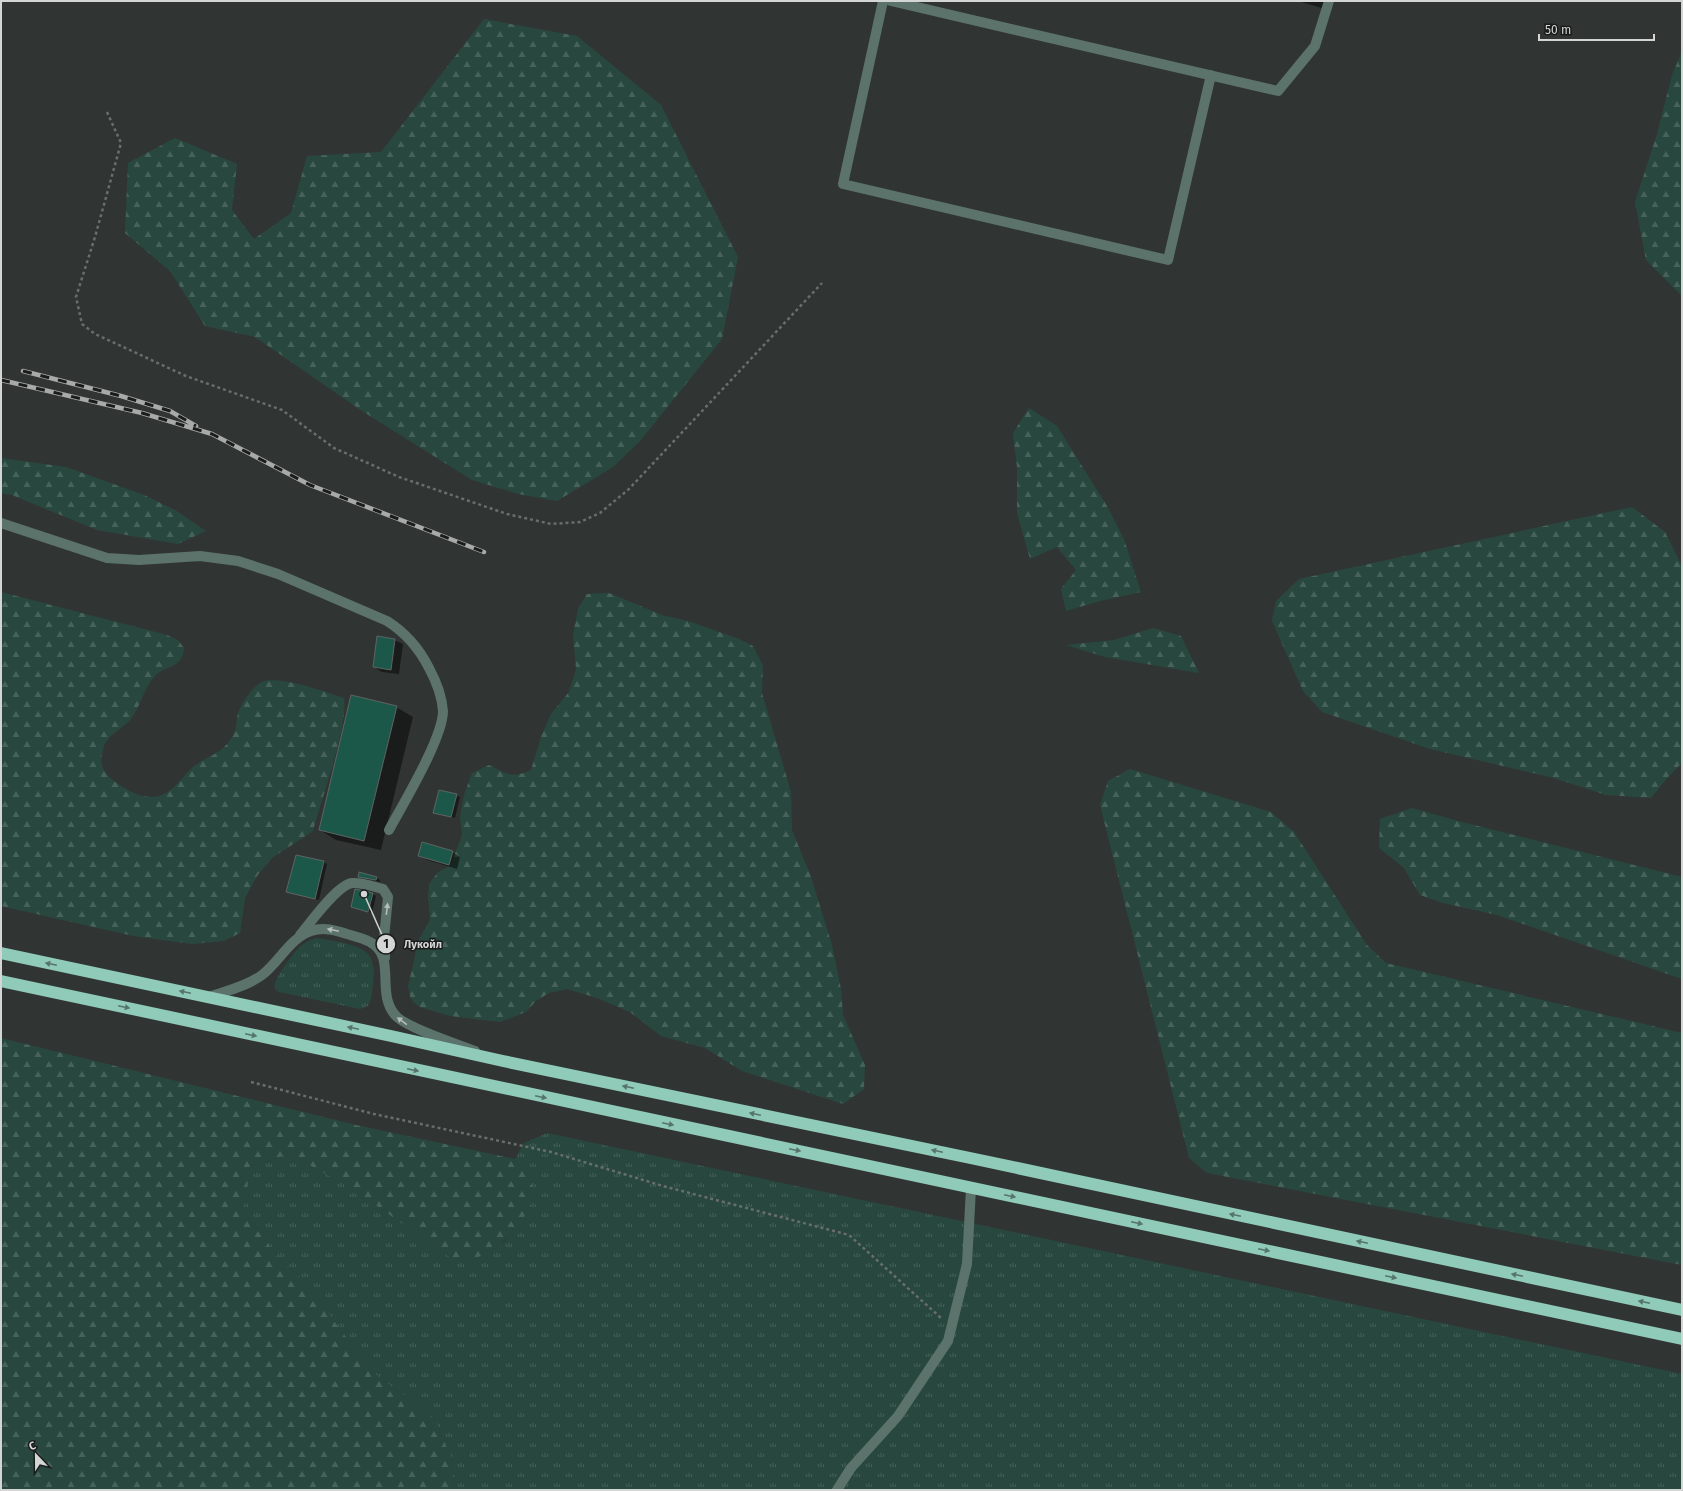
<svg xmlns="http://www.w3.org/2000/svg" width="1683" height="1491" viewBox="0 0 1683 1491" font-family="'Fira Sans',sans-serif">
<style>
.grass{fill:url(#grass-tufts)}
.forest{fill:url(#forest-firs)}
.shadow{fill:#0007}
.building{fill:#1c584a;stroke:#5e6462}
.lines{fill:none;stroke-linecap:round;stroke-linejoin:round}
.path{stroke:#696d6c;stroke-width:2.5;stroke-dasharray:3 3;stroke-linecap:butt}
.minor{stroke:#5c736c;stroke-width:10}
.highway{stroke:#90cbb9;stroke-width:12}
.rail-casing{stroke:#a7aaa9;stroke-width:4.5}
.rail{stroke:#1a1c1b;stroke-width:3;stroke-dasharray:9;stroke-linecap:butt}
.oneway{fill:#b5bdbb}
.oneway2{fill:#55746a}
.leader{fill:none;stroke:#d3d6d5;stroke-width:1.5}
.callout-dot{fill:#d3d6d5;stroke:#1a1c1b;stroke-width:1.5}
.mark-label{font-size:12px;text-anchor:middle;font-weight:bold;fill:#111}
.callout-label{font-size:11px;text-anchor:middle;font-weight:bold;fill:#d3d6d5;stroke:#1a1c1b;stroke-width:3;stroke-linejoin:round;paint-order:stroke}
</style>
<defs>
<pattern id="grass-tufts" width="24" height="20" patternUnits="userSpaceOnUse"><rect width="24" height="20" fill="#28483f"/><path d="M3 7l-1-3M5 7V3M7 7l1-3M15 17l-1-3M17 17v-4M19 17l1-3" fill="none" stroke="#46625a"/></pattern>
<pattern id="forest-firs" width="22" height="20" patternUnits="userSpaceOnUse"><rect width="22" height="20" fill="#28483f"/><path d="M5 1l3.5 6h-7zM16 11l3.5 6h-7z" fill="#46625a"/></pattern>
</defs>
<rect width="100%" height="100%" fill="#303533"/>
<path class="grass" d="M316 938C326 939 334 941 344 943 368 949 376 956 373 982 372 990 372 999 368 1006L360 1009 279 992 275 989C272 980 294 952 301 946 306 942 310 940 316 938Z
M547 1133 1682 1374V1490H456L452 1459 434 1418 375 1374 333 1320 309 1285 278 1257 244 1212 250 1166 289 1154 348 1186 450 1257 504 1242 521 1221 530 1205 522 1170 515 1159 524 1143Z"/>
<path class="forest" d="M484 19 577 36 661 105 738 257 722 339 641 440 613 467 557 501 518 494 472 480 362 411 255 337 205 326 170 271 125 233 128 163 175 138 237 164 232 210 254 239 291 213 307 156 381 152Z
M1682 51V296L1646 260 1635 202 1657 134 1672 75Z
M1029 408 1057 426 1107 506 1124 539 1141 592 1100 601 1066 611 1061 589 1076 570 1057 547 1030 559 1017 513V467L1013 433Z
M1 458 66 467 144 495 175 510 206 531 178 544 97 530 12 495 1 493Z
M1632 507 1665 532 1682 566V763L1669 776 1651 798 1606 795 1554 778 1430 749 1322 712 1303 691 1272 621 1276 601 1299 579Z
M1 592 167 635 178 640 184 648C182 670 165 664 154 677 143 689 141 707 130 720 121 730 106 735 103 750 99 764 103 773 114 781 132 794 152 805 172 789 179 783 185 774 193 767 211 753 221 756 234 734 237 728 236 720 238 713 241 704 253 686 262 682 280 675 324 692 344 698 348 727 321 800 313 831L272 858 257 876 245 898 240 933 224 941 192 944 133 936 1 906Z
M609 593 662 615 691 622 739 639 753 646 763 666 762 693 791 792 792 830 811 877 832 945 841 989 843 1015 865 1065 864 1089 843 1104 742 1071 705 1048 661 1036 630 1012 597 998 567 989 549 993 536 1001 526 1012 500 1022 450 1016 420 1007 414 1003 410 997 408 986 419 939 430 920 428 897 429 884 438 872 450 866 456 851 462 835 460 817 464 795 472 773 489 765C507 774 512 779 531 770L541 737 551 714 569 692 576 669 573 635 578 609 587 594Z
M1153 628 1181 636 1199 673 1105 657 1066 645 1114 640Z
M1130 769 1271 812 1294 832 1367 945 1386 963 1682 1033V1265L1207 1173 1189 1158 1100 805 1108 781Z
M1412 808 1458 821 1682 877V979L1497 915 1443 903 1420 895 1404 868 1379 848 1380 819Z
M1 1038 356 1125 515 1159C520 1167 529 1177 532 1185 540 1213 494 1257 468 1260 463 1261 455 1258 450 1257L348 1186 289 1154 250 1166 244 1212 278 1257 309 1285 333 1320 375 1374 434 1418 452 1459 456 1490H1Z"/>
<path class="shadow" d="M1298 1H1327L1325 9Z
M394 640 403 644 399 674 382 672 374 667Z
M396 707 413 717 381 850 336 840 320 830Z
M456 795 460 797 455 818 435 812Z
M452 852 460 857 457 869 427 860 419 856Z
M324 862 327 864 319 900 288 891Z
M359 876 377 878 380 880V882Z
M373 894 376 896 372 913 352 907Z"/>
<path class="building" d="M377 636 395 639 391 670 373 667Z
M351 695 397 706 364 841 319 830Z
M439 790 457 794 451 817 433 813Z
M422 842 453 851 449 865 418 856Z
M296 855 324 861 315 899 286 892Z
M359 872 377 877 376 880 358 877Z
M355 889 373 893 368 912 351 907Z"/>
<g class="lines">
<path class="path" d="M107 112 121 143 95 237 76 297 82 324 95 334 186 376 282 410 334 448 399 477 507 514 551 524 580 522 600 513 629 489 822 283
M251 1082 374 1114 551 1152 663 1186 849 1235 941 1318"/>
<path class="minor" d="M883 1 843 184 1168 260 1211 75
M891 1 1278 91 1315 46 1329 1
M1 523 107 558 139 560 200 556 238 561 278 574 387 621C406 633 419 648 429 668 436 681 442 696 443 711 443 738 403 804 389 830
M300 935C311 922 337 885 352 883 362 882 374 887 383 889L388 897 384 938 385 958
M209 997C226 991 247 986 262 975 279 962 290 938 311 931 324 927 335 930 347 934 354 936 363 938 370 942 398 957 374 995 397 1017 410 1029 457 1044 475 1051
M837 1490 851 1468 898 1416 948 1341 967 1264 971 1188"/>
<path class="highway" d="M1 953 391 1036 503 1061 975 1159 1682 1310
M1 981 1682 1339"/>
<defs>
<path id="rail" d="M23 371 121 396 170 411 196 426
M1 380 142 413 212 434 310 485 484 552"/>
</defs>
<use href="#rail" class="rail-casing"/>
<use href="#rail" class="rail"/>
</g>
<defs><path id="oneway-solid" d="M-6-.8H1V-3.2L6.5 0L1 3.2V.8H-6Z"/></defs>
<g class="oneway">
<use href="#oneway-solid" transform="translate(387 909) rotate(-83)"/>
<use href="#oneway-solid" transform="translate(333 930) rotate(-168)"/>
<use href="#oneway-solid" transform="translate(402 1021) rotate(-144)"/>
</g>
<g class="oneway2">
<use href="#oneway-solid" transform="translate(51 964) rotate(-168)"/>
<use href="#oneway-solid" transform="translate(185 992) rotate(-168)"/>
<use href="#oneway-solid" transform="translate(124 1007) rotate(12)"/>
<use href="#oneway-solid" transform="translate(353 1028) rotate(-168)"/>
<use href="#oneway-solid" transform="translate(251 1035) rotate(12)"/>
<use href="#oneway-solid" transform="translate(413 1070) rotate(12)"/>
<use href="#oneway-solid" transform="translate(628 1087) rotate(-168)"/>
<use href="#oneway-solid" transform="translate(541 1097) rotate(12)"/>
<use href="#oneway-solid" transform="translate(755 1114) rotate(-168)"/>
<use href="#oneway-solid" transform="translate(668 1124) rotate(12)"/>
<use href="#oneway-solid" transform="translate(795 1150) rotate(12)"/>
<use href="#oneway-solid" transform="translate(937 1151) rotate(-168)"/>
<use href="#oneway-solid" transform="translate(1010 1196) rotate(12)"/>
<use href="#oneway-solid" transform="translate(1235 1215) rotate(-168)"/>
<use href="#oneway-solid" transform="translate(1137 1223) rotate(12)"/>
<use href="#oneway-solid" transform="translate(1362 1242) rotate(-168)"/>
<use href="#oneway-solid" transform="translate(1264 1250) rotate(12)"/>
<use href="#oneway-solid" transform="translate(1517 1275) rotate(-168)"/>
<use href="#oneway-solid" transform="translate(1391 1277) rotate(12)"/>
<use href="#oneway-solid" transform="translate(1644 1302) rotate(-168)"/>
</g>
<path class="leader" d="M364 894L386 944"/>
<g class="callout-dot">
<circle cx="364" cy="894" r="4"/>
<circle cx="386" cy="944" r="10"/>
</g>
<g class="mark-label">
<text x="386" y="948">1</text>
</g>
<g class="callout-label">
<text x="423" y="948">Лукойл</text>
</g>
<rect width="1683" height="1491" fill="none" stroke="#d3d6d5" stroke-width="4"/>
<g transform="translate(36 1455) rotate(338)" stroke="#1a1c1b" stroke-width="3" paint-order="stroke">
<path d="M0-3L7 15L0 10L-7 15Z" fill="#d3d6d5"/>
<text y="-6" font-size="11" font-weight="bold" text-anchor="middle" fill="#d3d6d5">С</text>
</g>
<path d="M1539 34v6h115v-6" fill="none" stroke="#d3d6d5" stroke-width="2"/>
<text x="1545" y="34" font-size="12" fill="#d3d6d5" stroke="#1a1c1b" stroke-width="3" paint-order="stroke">50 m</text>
</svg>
